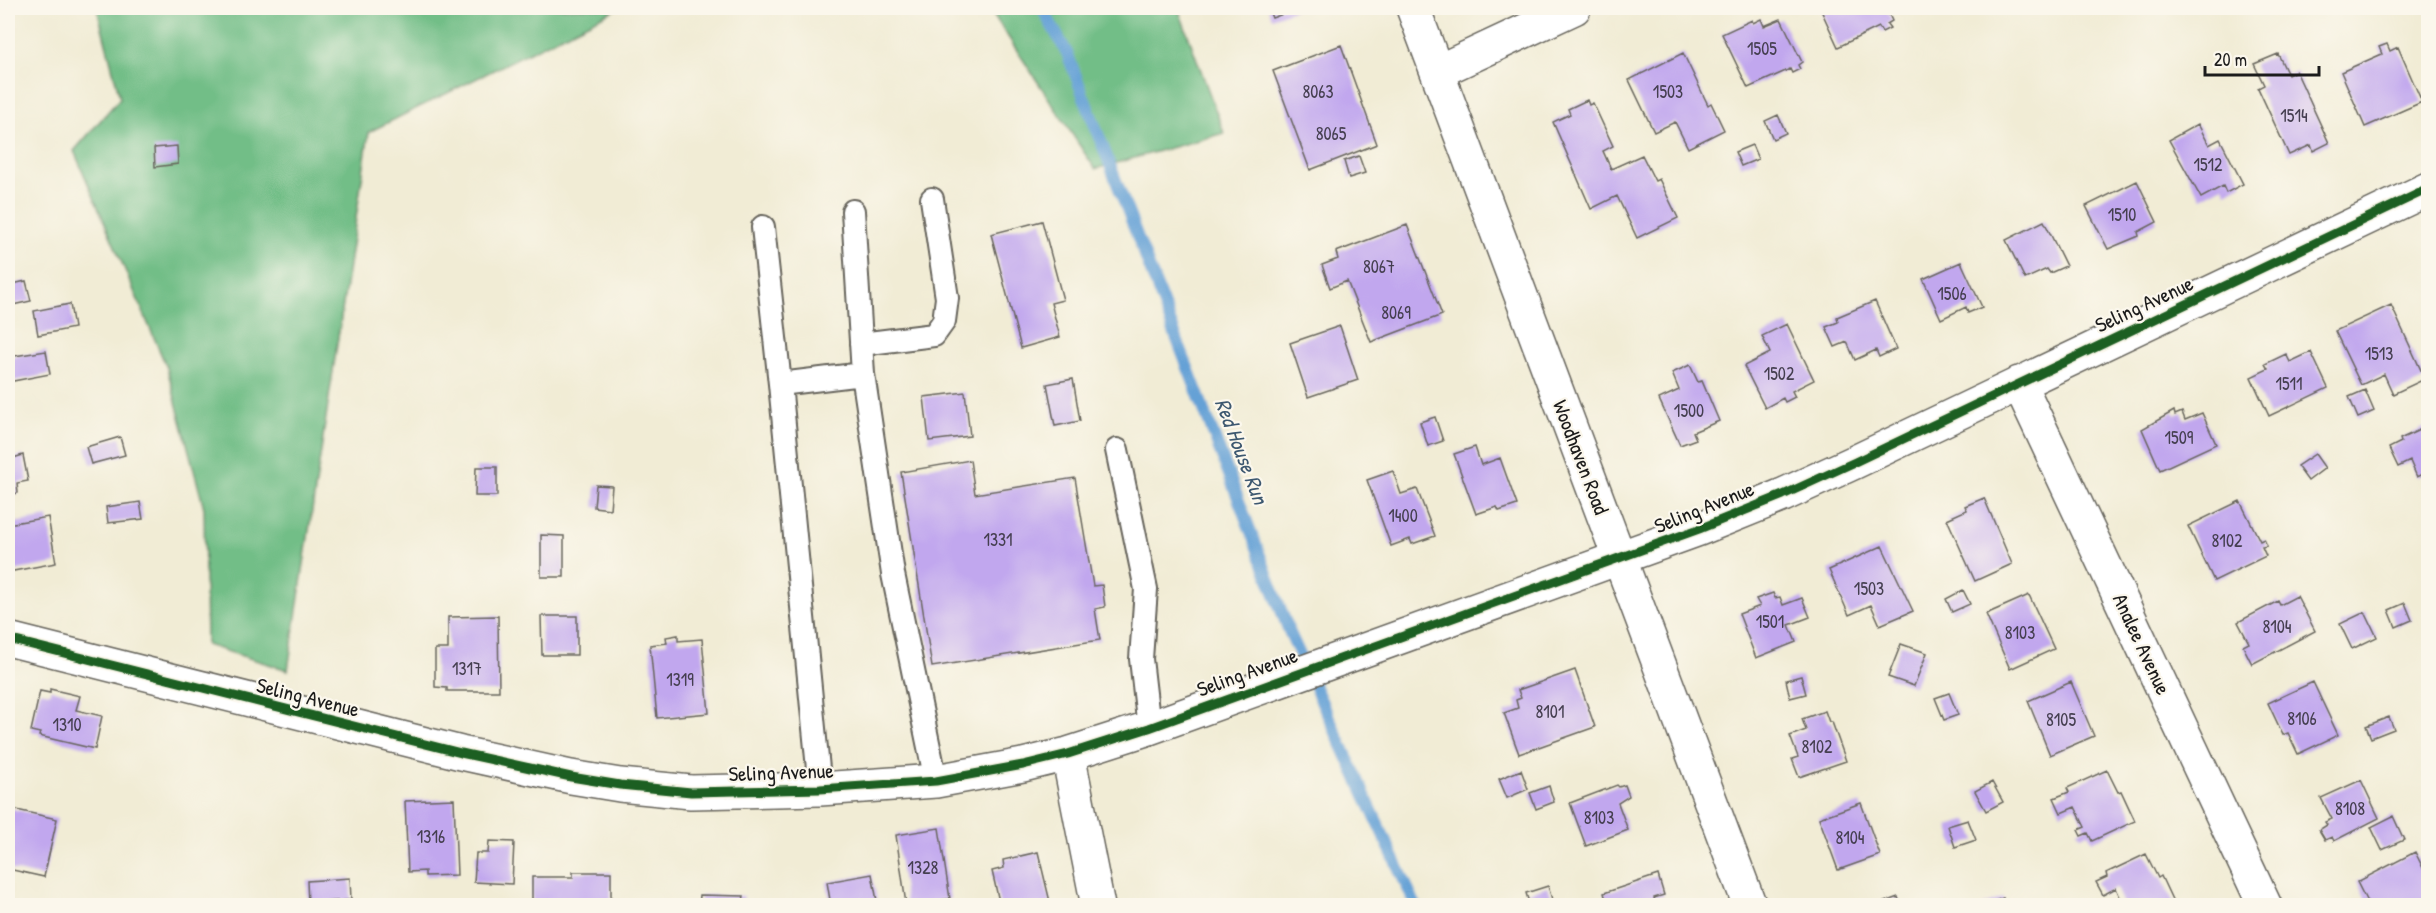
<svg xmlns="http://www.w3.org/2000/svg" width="2436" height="913" viewBox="0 0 2436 913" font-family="'Patrick Hand',sans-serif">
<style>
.forest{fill:#72be87;stroke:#476d52;stroke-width:1.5}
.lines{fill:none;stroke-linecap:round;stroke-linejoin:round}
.stream{stroke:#65a1d6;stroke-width:12}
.building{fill:#c1a7ee}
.service-casing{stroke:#67655d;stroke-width:26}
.minor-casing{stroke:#67655d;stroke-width:36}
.service{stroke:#fff;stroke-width:22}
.minor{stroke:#fff;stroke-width:33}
.cycleway-casing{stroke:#fbf7ec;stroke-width:13}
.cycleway{stroke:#1b5e20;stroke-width:9}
.labels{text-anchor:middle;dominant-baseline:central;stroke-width:4.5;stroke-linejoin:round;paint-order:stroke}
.number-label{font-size:18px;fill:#453f50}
.street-label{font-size:21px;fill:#1c1c1c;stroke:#fbf7ec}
.water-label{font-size:22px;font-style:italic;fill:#3d5870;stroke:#fbf7ec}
</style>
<rect width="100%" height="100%" fill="#fbf7ec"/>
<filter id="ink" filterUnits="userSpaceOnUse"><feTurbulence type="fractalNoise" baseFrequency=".0167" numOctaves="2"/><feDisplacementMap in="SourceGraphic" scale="12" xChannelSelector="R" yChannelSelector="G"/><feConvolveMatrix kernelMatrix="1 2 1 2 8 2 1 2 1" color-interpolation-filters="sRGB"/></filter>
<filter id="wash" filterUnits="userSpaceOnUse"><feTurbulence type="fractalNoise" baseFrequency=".008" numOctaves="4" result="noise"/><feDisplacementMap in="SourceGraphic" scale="24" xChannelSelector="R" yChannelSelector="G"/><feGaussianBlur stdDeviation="1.35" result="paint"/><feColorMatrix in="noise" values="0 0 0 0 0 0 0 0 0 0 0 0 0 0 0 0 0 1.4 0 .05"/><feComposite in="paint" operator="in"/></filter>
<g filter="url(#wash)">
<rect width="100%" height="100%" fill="#f1ecd5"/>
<path class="forest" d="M97 8H618L369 132 288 670 206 645 204 508 167 368 74 151 120 98Z
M989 8H1178L1224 133 1095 169Z"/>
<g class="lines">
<path class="stream" d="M1042 8 1067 53 1289 631 1416 906"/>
</g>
<g id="blocks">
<path class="building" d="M1268 8H1299L1272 18Z
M1820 8H1886L1892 21 1887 24 1890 28 1882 32 1879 27 1838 47Z
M1761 19 1764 26 1781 19 1802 62 1798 65 1800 69 1792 73 1790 69 1748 88 1722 34 1752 20 1753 23Z
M2387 44 2390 51 2398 47 2422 102 2365 127 2341 72 2382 54 2379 47Z
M1341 45 1377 144 1310 170 1273 71Z
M1683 53 1708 105 1711 103 1724 130 1688 148 1675 122 1654 132 1629 80Z
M2278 54 2288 75 2296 71 2329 143 2313 151 2311 145 2289 155 2258 88 2264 85 2254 64Z
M1587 100 1589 105 1593 103 1613 146 1603 151 1611 169 1642 155 1655 181 1659 179 1678 218 1637 238 1617 196 1591 209 1553 122 1570 114 1568 109Z
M1778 115 1786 133 1773 139 1765 121Z
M2198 124 2209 145 2220 139 2243 184 2226 193 2223 186 2201 198 2169 140Z
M1752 145 1758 159 1741 166 1735 152Z
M177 146 178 164 155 167 154 148Z
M1359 156 1365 173 1349 178 1344 161Z
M2137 181 2157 222 2138 232 2139 236 2108 249 2086 206Z
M1042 221 1063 300 1051 303 1060 337 1021 348 991 234Z
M2044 221 2066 266 2050 273 2047 269 2025 279 2006 240Z
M1407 225 1442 315 1371 342 1347 281 1330 288 1322 265 1338 259 1336 252Z
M1961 262 1982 307 1968 313 1966 307 1941 319 1923 279Z
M26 281 31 301 8 306V285Z
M1875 301 1896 349 1879 357 1876 350 1855 360 1847 342 1835 347 1826 327 1838 322 1837 317Z
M70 304 74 328 38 335 34 311Z
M2391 305 2425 379 2393 394 2384 374 2361 385 2335 331Z
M1787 324 1814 380 1792 391 1795 397 1785 402 1783 398 1765 408 1744 366 1770 353 1762 336Z
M1340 326 1358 380 1308 397 1290 343Z
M46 351 50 374 8 382V357Z
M2311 352 2328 388 2269 416 2251 377 2268 369 2265 364 2286 354 2290 362Z
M1690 365 1698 382 1702 381 1719 421 1693 432 1696 439 1680 445 1659 399 1679 390 1672 373Z
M1073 379 1080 421 1055 426 1047 384Z
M2365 390 2374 411 2358 418 2349 397Z
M965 392 970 436 929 441 924 397Z
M2174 411 2175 415 2182 412 2185 420 2202 413 2216 444 2160 470 2142 429Z
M1435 417 1443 441 1428 446 1420 422Z
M2428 426V472L2417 477 2410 461 2398 467 2389 448 2401 442 2400 439Z
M120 437 125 455 91 464 86 447Z
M11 445 13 458 23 455 28 481 17 483 18 493 8 495V446Z
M1475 447 1481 465 1500 458 1517 505 1499 511 1497 507 1476 514 1454 454Z
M2315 454 2325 468 2308 481 2297 466Z
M970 460 975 494 1075 478 1093 586 1102 585 1105 607 1095 609 1100 640 932 667 901 472Z
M476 467H497V496H475Z
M1393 471 1401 494 1417 489 1435 536 1412 544 1410 539 1391 546 1367 480Z
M596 485 612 486 610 509 594 507Z
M1984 498 2012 564 1975 581 1947 519 1967 510 1965 506Z
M2240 501 2260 541 2264 539 2267 546 2262 547 2266 556 2214 581 2188 526Z
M140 502 143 519 108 523 106 507Z
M48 517 56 563 8 572V524Z
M541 535 564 536V577H541Z
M1882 546 1913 611 1880 625 1871 605 1849 615 1829 570Z
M1963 590 1970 604 1952 612 1946 599Z
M1773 593 1775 598 1780 597 1783 605 1802 598 1810 617 1789 625 1796 642 1756 658 1739 614 1760 606 1756 599Z
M2029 595 2054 649 2010 669 1986 614Z
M2297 596 2315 631 2252 664 2243 646 2249 643 2238 622 2278 601 2280 605Z
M2405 603 2412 620 2396 627 2389 610Z
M2365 612 2377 637 2352 649 2340 624Z
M498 616 499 691H447V688L435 687V649H448V617Z
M541 616H577V655H542Z
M678 635V641L702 639 709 713 657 718 650 645 667 643 666 637Z
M1901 644 1927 653 1914 686 1888 677Z
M1575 670 1595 727 1519 754 1504 713 1518 708 1516 700 1521 698 1518 690Z
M1801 676 1806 694 1790 698 1786 680Z
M2071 682 2094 736 2050 755 2028 701Z
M2313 682 2338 735 2298 754 2288 733 2283 735 2268 703Z
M50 689 80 696 76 710 102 716 95 749 39 736 40 733 31 731 40 691 50 693Z
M1949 693 1958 715 1944 720 1935 698Z
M1825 711 1829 722H1832L1846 761 1799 777 1792 759 1798 757 1790 736 1806 730 1802 719Z
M2389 717 2394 729 2371 738 2366 726Z
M1521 770 1528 789 1507 798 1499 779Z
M2107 770 2118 792 2121 791 2135 821 2092 841 2088 833 2081 836 2078 830 2085 827 2075 807 2061 813 2054 798 2069 792 2067 788Z
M2361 780 2379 818 2334 841 2332 837 2325 840 2319 830 2327 825 2325 822 2332 819 2321 798Z
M1992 782 2003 802 1986 811 1975 791Z
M1617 785 1619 787 1625 785 1629 796 1618 803 1628 830 1586 846 1570 803Z
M1549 786 1554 802 1536 809 1530 793Z
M454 799 457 875 425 876V871L408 872 405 801Z
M1861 803 1880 855 1838 870 1819 818Z
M8 808 57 819 44 877 8 869Z
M2393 816 2404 840 2382 850 2371 827Z
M1968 820 1976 840 1955 847 1948 826Z
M939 828 950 899 939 900 940 906 906 904 896 835Z
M489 841 514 842 512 884 474 882 476 853H488Z
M1038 852 1051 906H1000L992 871 1004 868 1003 860Z
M2415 852 2428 878V906H2369L2357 882Z
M2146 854 2158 878 2161 876 2175 906H2124L2116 888 2103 895 2096 882 2107 877 2106 873Z
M573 872H611V906H532V877H573Z
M872 874 878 906H831L827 882Z
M1658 875 1664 895 1654 898 1656 906H1608L1604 893Z
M350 878 351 900 308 903 307 881Z
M1548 886 1554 906H1530L1526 893Z
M700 895 744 896 743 901 786 902V906H699Z
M1898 897 1901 906H1876V905Z
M2003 898 2006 906H1984V905Z"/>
</g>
</g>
<g filter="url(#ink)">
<use href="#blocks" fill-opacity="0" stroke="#67655d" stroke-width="1.5"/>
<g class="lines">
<defs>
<path id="service" d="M853 211 863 374 893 574 936 781
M763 227 780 384
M861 344 934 335 944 321 947 298 932 199
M1117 450 1146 589 1141 659 1149 728
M820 789 780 384 863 374"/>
<path id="minor" d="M1413 8 1750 906
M1437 72 1574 8
M2019 383 2265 906
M8 639 461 753 571 777 620 785 691 792 820 789 936 781 1023 765 1068 754 1149 728 1699 529 1783 495 1855 462 2428 189
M1068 754 1098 906"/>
</defs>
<use href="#service" class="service-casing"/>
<use href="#minor" class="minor-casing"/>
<use href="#service" class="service"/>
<use href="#minor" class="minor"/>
<defs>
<path id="cycleway" d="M8 639 461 753 571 777 620 785 691 792 820 789 936 781 1023 765 1068 754 1149 728 1699 529 1783 495 1855 462 2428 189"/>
</defs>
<use href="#cycleway" class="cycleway-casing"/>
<use href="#cycleway" class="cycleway"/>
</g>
</g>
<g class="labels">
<g class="number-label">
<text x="1762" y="48">1505</text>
<text x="1318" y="91">8063</text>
<text x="1668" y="91">1503</text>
<text x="2294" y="115">1514</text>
<text x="1331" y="133">8065</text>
<text x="2208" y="164">1512</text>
<text x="2122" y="214">1510</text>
<text x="1379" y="266">8067</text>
<text x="1952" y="293">1506</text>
<text x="1396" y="312">8069</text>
<text x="2379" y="353">1513</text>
<text x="1779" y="373">1502</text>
<text x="2289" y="383">1511</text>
<text x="1689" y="410">1500</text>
<text x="2179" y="437">1509</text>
<text x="1403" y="515">1400</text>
<text x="998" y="539">1331</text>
<text x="2227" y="540">8102</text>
<text x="1869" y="588">1503</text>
<text x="1770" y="621">1501</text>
<text x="2277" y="626">8104</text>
<text x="2020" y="632">8103</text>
<text x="467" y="668">1317</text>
<text x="680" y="679">1319</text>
<text x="1550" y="711">8101</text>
<text x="2302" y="718">8106</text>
<text x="2061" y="719">8105</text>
<text x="67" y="724">1310</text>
<text x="1817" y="746">8102</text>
<text x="2350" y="808">8108</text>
<text x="1599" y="817">8103</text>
<text x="431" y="836">1316</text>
<text x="1850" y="837">8104</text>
<text x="923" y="867">1328</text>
</g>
<g class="street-label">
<text transform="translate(2144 304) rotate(-25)">Seling Avenue</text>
<text transform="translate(1581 457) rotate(69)">Woodhaven Road</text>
<text transform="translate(1704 507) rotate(-22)">Seling Avenue</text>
<text transform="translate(2142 644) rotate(65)">Analee Avenue</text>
<text transform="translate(1247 672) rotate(-20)">Seling Avenue</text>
<text transform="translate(308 697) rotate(14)">Seling Avenue</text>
<text transform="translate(781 772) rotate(-2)">Seling Avenue</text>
</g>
<g class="water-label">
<text transform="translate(1242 451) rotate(69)">Red House Run</text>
</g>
</g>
<rect width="2436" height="913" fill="none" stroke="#fbf7ec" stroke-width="30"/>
<path d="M2205 66v9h114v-9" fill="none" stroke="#1c1c1c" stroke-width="3"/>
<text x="2214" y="66" font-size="18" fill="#1c1c1c" stroke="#fbf7ec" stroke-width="4.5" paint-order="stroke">20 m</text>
</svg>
